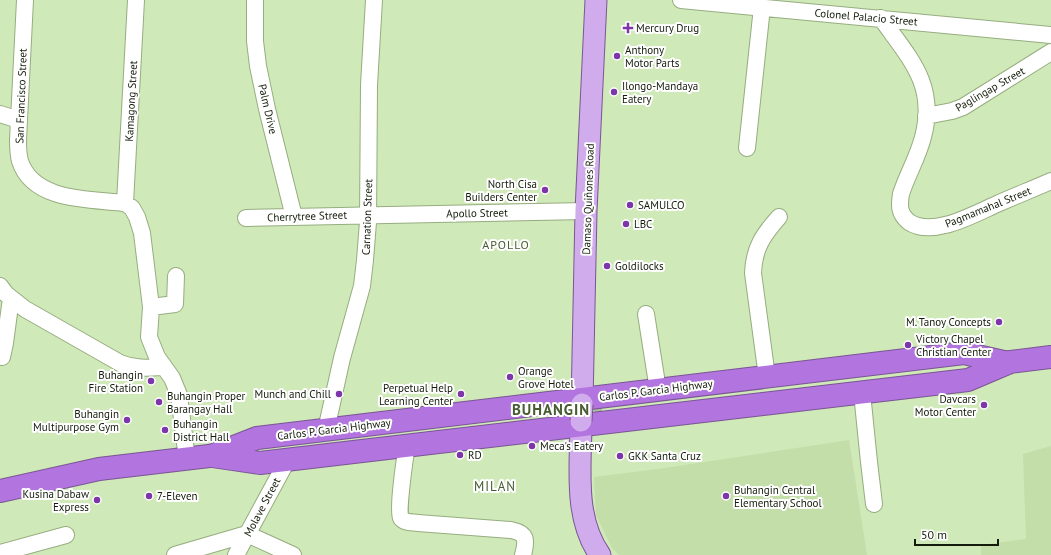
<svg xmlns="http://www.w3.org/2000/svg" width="1051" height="555" viewBox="0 0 1051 555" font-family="'PT Sans',sans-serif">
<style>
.built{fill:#c3dea8}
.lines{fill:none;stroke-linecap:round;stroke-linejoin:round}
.highway-tunnel{stroke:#aac096;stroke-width:22;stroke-dasharray:22 11;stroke-linecap:butt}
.minor-casing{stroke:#96ad7f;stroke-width:18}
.major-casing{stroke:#7a5594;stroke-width:23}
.highway-casing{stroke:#7a5594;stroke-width:24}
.minor{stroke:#fff;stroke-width:16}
.major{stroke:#d1acec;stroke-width:21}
.highway{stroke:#b274df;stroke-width:22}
.major-bridge-casing{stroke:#7a5594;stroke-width:23;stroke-linecap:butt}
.major-bridge{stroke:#d1acec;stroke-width:21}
.poi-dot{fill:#7d36a9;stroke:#fff;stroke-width:1.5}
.labels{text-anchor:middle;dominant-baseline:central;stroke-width:4;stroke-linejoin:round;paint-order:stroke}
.street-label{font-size:11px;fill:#131b0a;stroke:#fff}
.poi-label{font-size:11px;fill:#131b0a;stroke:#fff;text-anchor:start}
.neighbourhood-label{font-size:12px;letter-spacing:1px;fill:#485c32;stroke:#fff}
.quarter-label{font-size:13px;letter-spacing:1px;fill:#485c32;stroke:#fff}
.district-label{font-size:15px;font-weight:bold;letter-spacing:1px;fill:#485c32;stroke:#fff}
</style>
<rect width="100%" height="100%" fill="#d0e9b9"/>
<path class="built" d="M849 440 867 555H619L612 548 596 515 594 477 665 468Z
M1051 446V555H981V545L1026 539 1023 454Z"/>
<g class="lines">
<path class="highway-tunnel" d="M561 415 602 410"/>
<defs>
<path id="minor" d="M25 0 18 140C18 147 18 154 20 161 33 202 91 199 125 203L132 208 137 217 142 233 151 307 149 337 157 357 172 378 179 395 187 459
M255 0V41L258 66 267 109 294 217
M681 0 1051 35
M881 18C909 58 937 84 923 137 918 157 907 175 901 194 899 206 899 214 909 222 933 238 974 214 997 204 1015 196 1033 189 1051 181
M0 114 19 120
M926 116 952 111 963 107 1051 52
M747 148 762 7
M125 203 136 0
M246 218 586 211
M0 286 6 294 25 309 120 363C135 369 147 368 163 367
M151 307 175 304 176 276
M646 314 658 390
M2 357 5 343 11 298
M767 377 753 273C754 248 763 235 779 217
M862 393 869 462 874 504
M326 430 342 358 362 286 365 260 368 222 369 85 374 0
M407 446C405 457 397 511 401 518 404 523 413 522 418 523L511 530C527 533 527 540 523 555
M0 553 66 535
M175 555 247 534 293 555
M236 555 288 459"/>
<path id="major" d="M582 404 586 211 596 0
M581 421C581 465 573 517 600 555"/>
<path id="highway" d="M993 364 1051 357
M211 456 257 438 964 353 1008 363
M212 456 260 463 968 380 1008 363
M0 491 99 469 226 454"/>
</defs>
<use href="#minor" class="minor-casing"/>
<use href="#major" class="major-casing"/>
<use href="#highway" class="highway-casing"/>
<use href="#minor" class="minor"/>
<use href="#major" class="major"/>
<use href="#highway" class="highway"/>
<defs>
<path id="major-bridge" d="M581 421 582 404"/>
</defs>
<use href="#major-bridge" class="major-bridge-casing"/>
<use href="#major-bridge" class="major-bridge"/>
</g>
<g class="poi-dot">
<path d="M626 22h4v4h4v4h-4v4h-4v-4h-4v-4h4z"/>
<circle cx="617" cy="56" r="4"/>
<circle cx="614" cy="92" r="4"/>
<circle cx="545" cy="190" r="4"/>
<circle cx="630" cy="205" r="4"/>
<circle cx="626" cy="224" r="4"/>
<circle cx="607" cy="266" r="4"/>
<circle cx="999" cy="322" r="4"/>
<circle cx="908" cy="345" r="4"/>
<circle cx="510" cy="377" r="4"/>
<circle cx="151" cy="381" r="4"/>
<circle cx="339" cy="394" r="4"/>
<circle cx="461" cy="394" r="4"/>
<circle cx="159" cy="402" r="4"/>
<circle cx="984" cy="405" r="4"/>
<circle cx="127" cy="420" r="4"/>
<circle cx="165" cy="430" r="4"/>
<circle cx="532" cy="446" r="4"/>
<circle cx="460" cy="455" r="4"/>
<circle cx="620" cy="456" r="4"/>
<circle cx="149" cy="496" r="4"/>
<circle cx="726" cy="496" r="4"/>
<circle cx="97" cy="500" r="4"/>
</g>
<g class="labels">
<g class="street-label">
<text transform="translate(866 17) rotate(5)">Colonel Palacio Street</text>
<text transform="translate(990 89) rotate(-30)">Paglingap Street</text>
<text transform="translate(21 96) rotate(-88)">San Francisco Street</text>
<text transform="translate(131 101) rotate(-87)">Kamagong Street</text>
<text transform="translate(268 109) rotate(77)">Palm Drive</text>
<text transform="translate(588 199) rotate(-88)">Damaso Quiñones Road</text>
<text transform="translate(988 207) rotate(-22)">Pagmamahal Street</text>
<text transform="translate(477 213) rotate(-1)">Apollo Street</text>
<text transform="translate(307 216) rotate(-2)">Cherrytree Street</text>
<text transform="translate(367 217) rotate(-88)">Carnation Street</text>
<text transform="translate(656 390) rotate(-7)">Carlos P. Garcia Highway</text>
<text transform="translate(334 429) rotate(-7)">Carlos P. Garcia Highway</text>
<text transform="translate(262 507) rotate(-62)">Molave Street</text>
</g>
<g class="poi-label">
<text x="636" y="28">Mercury Drug</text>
<text x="625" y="50">Anthony<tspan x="625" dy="13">Motor Parts</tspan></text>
<text x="622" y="86">Ilongo-Mandaya<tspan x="622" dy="13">Eatery</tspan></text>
<text x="537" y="184" text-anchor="end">North Cisa<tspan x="537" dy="13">Builders Center</tspan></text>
<text x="638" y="205">SAMULCO</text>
<text x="634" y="224">LBC</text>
<text x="615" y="266">Goldilocks</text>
<text x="991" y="322" text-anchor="end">M. Tanoy Concepts</text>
<text x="916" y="339">Victory Chapel<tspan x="916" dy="13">Christian Center</tspan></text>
<text x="518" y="371">Orange<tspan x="518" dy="13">Grove Hotel</tspan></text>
<text x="143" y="375" text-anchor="end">Buhangin<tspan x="143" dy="13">Fire Station</tspan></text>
<text x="453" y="388" text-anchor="end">Perpetual Help<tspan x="453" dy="13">Learning Center</tspan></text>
<text x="331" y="394" text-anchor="end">Munch and Chill</text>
<text x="167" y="396">Buhangin Proper<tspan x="167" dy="13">Barangay Hall</tspan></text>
<text x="976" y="399" text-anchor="end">Davcars<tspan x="976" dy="13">Motor Center</tspan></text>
<text x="119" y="414" text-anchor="end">Buhangin<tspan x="119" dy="13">Multipurpose Gym</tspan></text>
<text x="173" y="424">Buhangin<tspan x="173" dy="13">District Hall</tspan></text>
<text x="540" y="446">Meca's Eatery</text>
<text x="468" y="455">RD</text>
<text x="628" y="456">GKK Santa Cruz</text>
<text x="734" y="490">Buhangin Central<tspan x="734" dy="13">Elementary School</tspan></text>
<text x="89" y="494" text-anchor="end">Kusina Dabaw<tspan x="89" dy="13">Express</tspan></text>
<text x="157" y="496">7-Eleven</text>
</g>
<g class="neighbourhood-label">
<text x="506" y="244">APOLLO</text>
</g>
<g class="quarter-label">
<text x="495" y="486">MILAN</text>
</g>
<g class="district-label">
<text x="551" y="409">BUHANGIN</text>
</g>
</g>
<path d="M915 539v6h83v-6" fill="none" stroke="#131b0a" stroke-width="2"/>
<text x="921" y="539" font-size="12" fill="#131b0a" stroke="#ffffff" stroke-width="3" paint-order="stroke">50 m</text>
</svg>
